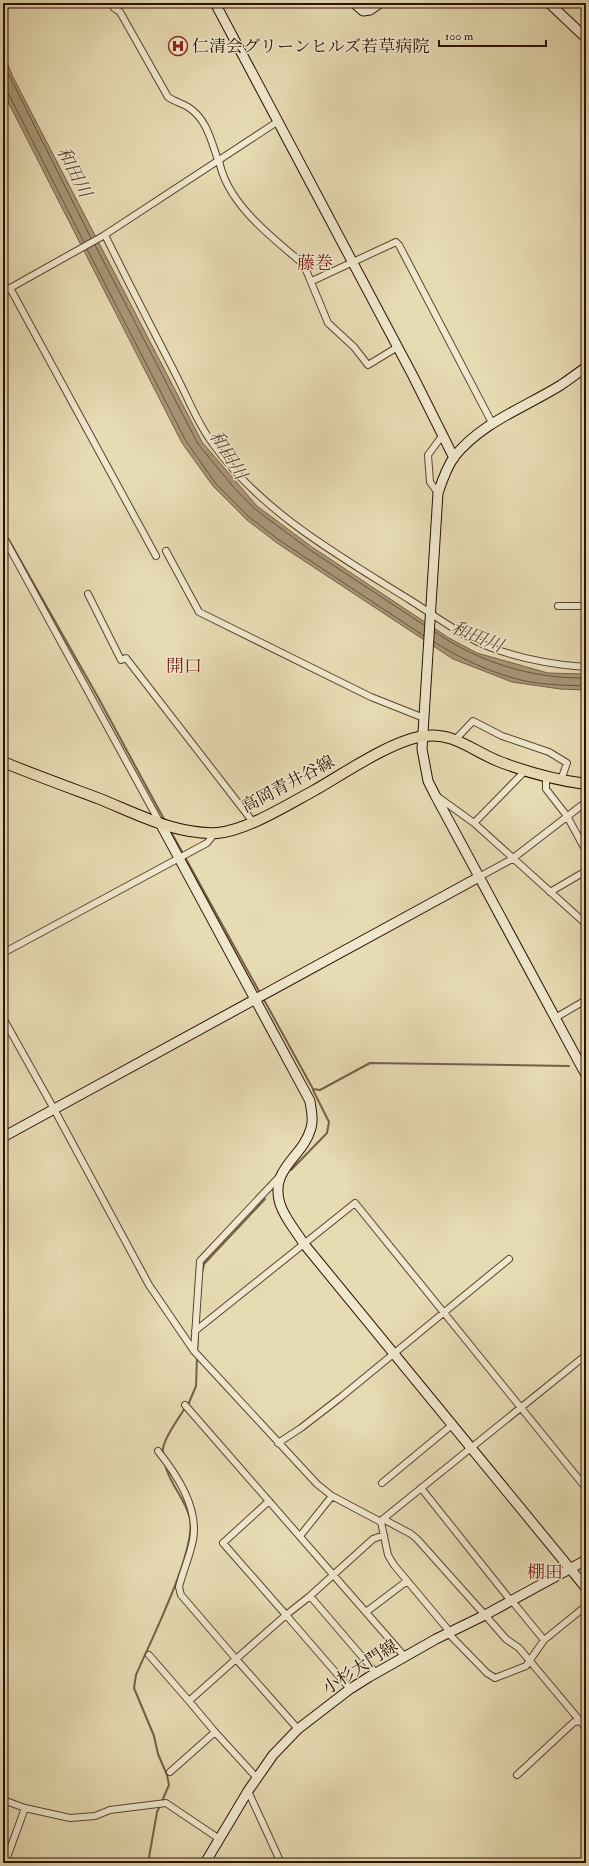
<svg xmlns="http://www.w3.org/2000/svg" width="589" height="1866" viewBox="0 0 589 1866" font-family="'IM FELL Double Pica','Noto Serif JP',serif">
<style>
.water{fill:#a79677;stroke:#766048}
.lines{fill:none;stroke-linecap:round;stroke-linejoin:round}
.shore{stroke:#6a523c;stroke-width:1}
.stream{stroke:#766048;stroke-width:2}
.street-casing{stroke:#5b422e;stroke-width:8}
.secondary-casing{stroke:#2c0f02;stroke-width:11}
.primary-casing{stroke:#2c0f02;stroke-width:12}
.street{stroke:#efe8ce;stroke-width:6}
.secondary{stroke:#efe8ce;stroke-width:9}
.primary{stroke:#e7dbb3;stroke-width:10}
.labels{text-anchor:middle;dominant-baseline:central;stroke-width:3;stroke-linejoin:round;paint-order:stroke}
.poi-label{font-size:17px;fill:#2c0f02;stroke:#efe8ce;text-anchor:start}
.street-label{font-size:17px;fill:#2c0f02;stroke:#efe8ce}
.water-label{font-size:18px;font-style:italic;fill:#634c37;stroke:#efe8ce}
.neighbourhood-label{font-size:18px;fill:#7a1f14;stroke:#efe8ce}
</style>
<rect width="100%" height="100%" fill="#e7dbb3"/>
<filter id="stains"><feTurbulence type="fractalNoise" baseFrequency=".005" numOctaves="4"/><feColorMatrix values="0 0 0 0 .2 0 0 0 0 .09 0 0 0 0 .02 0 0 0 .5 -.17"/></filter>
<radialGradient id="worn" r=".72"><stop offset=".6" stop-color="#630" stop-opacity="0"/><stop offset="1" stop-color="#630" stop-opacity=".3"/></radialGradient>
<path class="water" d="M3 53 13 77 202 442 257 506 312 547 449 638 477 653 548 673 586 674V690L560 689 512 682 453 659 277 543 247 520 213 486 182 443 3 92Z"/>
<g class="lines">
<path class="shore" d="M3 63 91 238
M3 91 8 93 84 242
M95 245 198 444 236 490 255 509 310 550 424 625
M87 249 186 441 216 484 249 517 279 540 424 636
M435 632C478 662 533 679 586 678
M434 642C458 657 485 670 513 678 536 685 562 685 586 686"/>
<path class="stream" d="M3 530 6 536
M9 540 99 699 165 821
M170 830 260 993
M263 998 313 1089 320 1090 370 1063 569 1066
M291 1170 327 1133 329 1122 313 1090
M202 1273 204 1264 265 1199
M197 1353 198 1331
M188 1405 196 1386 197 1357
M163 1454C160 1443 179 1418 185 1408
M162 1801 169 1785 167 1775 158 1754 154 1736 134 1688 136 1675C150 1642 196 1552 190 1519 186 1499 169 1484 165 1464
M148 1863 157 1812 160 1806"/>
<defs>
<path id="street" d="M111 3 114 8 120 12 168 97C175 102 182 103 188 107 207 119 211 141 218 160
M219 160C226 202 270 236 301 262L306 270 328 323 354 347 368 365 396 348
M105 235C128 282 152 328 176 375 188 398 197 423 213 444 261 512 341 557 410 600 437 617 463 637 492 648 522 659 555 665 586 667
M312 281 396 242 399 245 491 421
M10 288 156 556
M3 292 103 236 277 122
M438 493 430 482 428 455 442 436
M3 536 160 823
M166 551 199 612 371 697 424 718
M88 594 121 660 126 658 253 822
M558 606H586
M455 740 473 721 502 736 549 752 567 763 561 780
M546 777V789L567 816 586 851
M438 797 474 823 586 924
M474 823 525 771
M479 877 512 859 586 802
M550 892 586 871
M3 953 207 843 215 833
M3 1018 54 1109 149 1285 194 1351 317 1484 332 1496 381 1522
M555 1018 586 1000
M195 1331 355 1203 586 1488
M194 1351 200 1261 280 1176
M185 1405 405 1657
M278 1443 301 1428 341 1397 509 1259
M158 1451C177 1475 199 1508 193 1540 190 1556 183 1571 179 1587L181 1595 236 1659 189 1701 215 1732 170 1772
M382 1483 452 1425
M421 1488 511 1601
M269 1501 223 1543 286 1615 236 1659 298 1729
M383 1519 411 1534 417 1539 485 1615
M300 1536 332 1496
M310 1596 286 1615 350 1689
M512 1601 544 1640
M366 1612 407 1581
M485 1615 506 1639 519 1648 586 1728
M450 1632 394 1565 388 1555 381 1522 383 1519 586 1355
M448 1633 487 1673 495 1678 526 1666 544 1640 586 1606
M149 1655 189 1701
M376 1673 310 1596 373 1539 384 1535
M215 1732 257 1778
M517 1775 574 1722 582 1721
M248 1791 281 1863
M3 1800 25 1808 70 1818 95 1816 110 1810 166 1803 218 1838
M5 1863 25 1808"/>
<path id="secondary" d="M215 3 413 376 454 458
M354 3 363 11 370 10 380 3
M549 3 586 38
M586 367C578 373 570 379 561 385 524 408 482 422 454 457 447 467 442 481 438 493L422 749 428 781 435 795 586 1075
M160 823 310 1101C311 1110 314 1119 311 1128 303 1158 269 1168 280 1204 285 1219 296 1231 304 1244L586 1588
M3 1137 479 877
M205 1863 248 1791 273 1755 298 1729 350 1689 369 1677 436 1639 485 1615 586 1560"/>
<path id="primary" d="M3 762C35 775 68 787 100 799 137 814 176 835 217 833 246 831 289 804 315 790 343 774 394 739 425 736 453 732 473 751 498 761 526 772 555 780 586 784"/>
</defs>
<use href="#street" class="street-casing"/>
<use href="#secondary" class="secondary-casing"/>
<use href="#primary" class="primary-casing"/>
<use href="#street" class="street"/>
<use href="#secondary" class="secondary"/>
<use href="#primary" class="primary"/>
</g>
<defs>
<symbol id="hospital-ring" viewBox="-11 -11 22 22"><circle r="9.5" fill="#efe8ce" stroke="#8f2418" stroke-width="1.5"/><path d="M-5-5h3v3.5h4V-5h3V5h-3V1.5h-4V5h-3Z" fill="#8f2418"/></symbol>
</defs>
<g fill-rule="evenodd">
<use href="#hospital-ring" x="167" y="35" width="22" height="22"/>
</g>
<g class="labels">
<g class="poi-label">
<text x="192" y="46">仁清会グリーンヒルズ若草病院</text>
</g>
<g class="street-label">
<text transform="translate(288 784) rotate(-28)">高岡青井谷線</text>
<text transform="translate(360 1667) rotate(-33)">小杉大門線</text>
</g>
<g class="water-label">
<text transform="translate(74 172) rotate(63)">和田川</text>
<text transform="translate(228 455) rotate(58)">和田川</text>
<text transform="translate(477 637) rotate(22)">和田川</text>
</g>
<g class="neighbourhood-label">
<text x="315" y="263">藤巻</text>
<text x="184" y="666">開口</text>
<text x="545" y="1572">棚田</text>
</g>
</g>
<rect width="589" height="1866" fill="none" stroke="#e7dbb3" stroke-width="16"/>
<rect x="4" y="4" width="581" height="1858" fill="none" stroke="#2c0f02" stroke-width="2"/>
<rect x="8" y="8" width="573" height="1850" fill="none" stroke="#2c0f02"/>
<path d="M439 40v6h107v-6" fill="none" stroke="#2c0f02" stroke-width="2"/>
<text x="445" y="40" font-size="12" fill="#2c0f02" stroke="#efe8ce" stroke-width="3" paint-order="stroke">100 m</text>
<rect width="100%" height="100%" filter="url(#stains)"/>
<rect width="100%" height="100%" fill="url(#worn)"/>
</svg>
